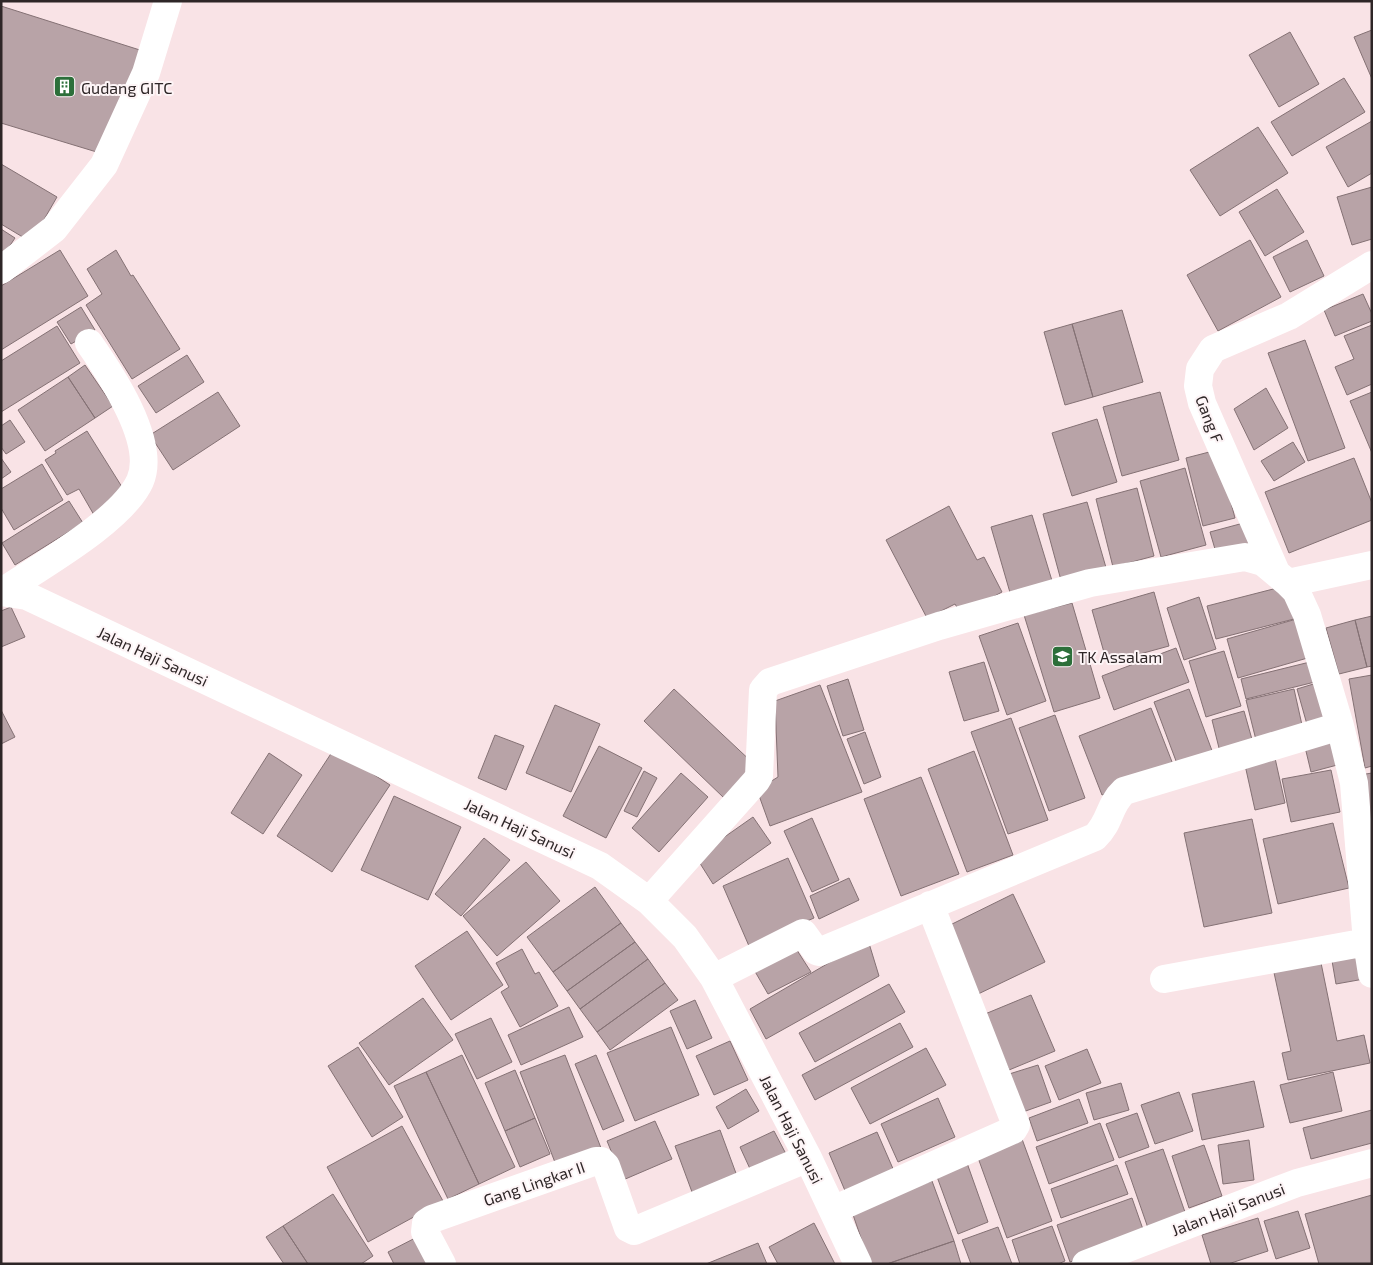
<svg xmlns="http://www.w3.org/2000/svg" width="1373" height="1265" viewBox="0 0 1373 1265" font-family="'Exo 2',sans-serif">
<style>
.building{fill:#b8a3a7;stroke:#847174}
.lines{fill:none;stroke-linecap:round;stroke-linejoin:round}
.minor{stroke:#fff;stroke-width:28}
.labels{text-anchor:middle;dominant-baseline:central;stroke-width:4;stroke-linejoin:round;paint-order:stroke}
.poi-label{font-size:16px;fill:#2e2627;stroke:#fdf4f6;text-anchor:start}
.street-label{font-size:16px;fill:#2e2627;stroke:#fdf4f6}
</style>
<rect width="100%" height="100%" fill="#f9e3e6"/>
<path class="building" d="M1 6 143 51 100 153 1 123Z
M1372 30V79L1354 37Z
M1290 32 1319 84 1279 107 1249 55Z
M1344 78 1365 112 1292 156 1271 122Z
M1372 121V173L1348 187 1326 147Z
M1258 127 1288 173 1220 216 1190 170Z
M1 164 57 197 31 242 1 224Z
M1372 187V239L1352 245 1337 197Z
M1277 189 1304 232 1265 256 1239 212Z
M1 229 15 238 3 256 1 255Z
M1250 240 1281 297 1218 331 1187 275Z
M1307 240 1324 276 1290 292 1273 257Z
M60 250 88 296 1 350V286Z
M116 250 131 276 133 275 180 349 132 379 86 305 102 294 87 269Z
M1363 294 1372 314V321L1335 336 1324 310Z
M81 307 95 330 71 344 57 322Z
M1122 310 1143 382 1093 397 1072 324Z
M1072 324 1093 397 1065 405 1044 332Z
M1372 325V384L1347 395 1335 367 1354 359 1344 336Z
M57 326 80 363 1 412V361Z
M1305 340 1345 448 1308 461 1268 353Z
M187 355 204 382 156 413 138 386Z
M85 365 113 406 95 418 68 377Z
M68 377 95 418 45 451 18 410Z
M1266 388 1288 428 1254 450 1234 409Z
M218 392 240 426 173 470 150 435Z
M1160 392 1179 460 1122 476 1103 407Z
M1372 392V453L1350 401Z
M1097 419 1117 482 1072 496 1052 433Z
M10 420 25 442 6 454 1 447V426Z
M87 431 127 495 94 515 79 489 67 495 45 460 56 453 55 451Z
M1293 442 1305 462 1274 481 1261 461Z
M1217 450 1235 518 1203 526 1186 458Z
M1 458 11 472 1 479Z
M1354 458 1372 503V520L1289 553 1265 492Z
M42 464 63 500 14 530 1 508V489Z
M1185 468 1206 545 1161 557 1140 481Z
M1137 488 1154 556 1113 567 1096 499Z
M69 501 83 523 15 565 2 543Z
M1087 502 1107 571 1062 584 1043 514Z
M949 506 977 560 984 557 1002 592 961 614 955 604 927 618 886 540Z
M1032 515 1053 584 1011 596 991 527Z
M1251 521 1257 546 1217 556 1210 532Z
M1285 586 1294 619 1216 639 1207 606Z
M1154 592 1169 646 1107 663 1092 610Z
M1199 597 1216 649 1184 660 1167 608Z
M1072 603 1100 698 1054 712 1024 615Z
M11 607 25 637 1 647V611Z
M1372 616V666L1367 667 1355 620Z
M1300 618 1311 657 1238 678 1227 639Z
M1355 620 1367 667 1339 674 1326 628Z
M1018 623 1046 701 1007 715 979 636Z
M1176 648 1189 682 1114 710 1102 676Z
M1224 651 1241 706 1206 717 1189 661Z
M1314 661 1319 681 1246 699 1241 679Z
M984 662 999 711 964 721 949 672Z
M1372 675V766L1365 768 1349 679Z
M848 679 864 730 843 736 827 686Z
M1320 682 1331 722 1308 728 1297 689Z
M820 685 862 792 770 826 757 790 778 777 775 701Z
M674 689 755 765 724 798 644 721Z
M1189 689 1214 756 1179 769 1154 702Z
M1294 689 1304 734 1257 744 1246 700Z
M555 705 600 724 571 792 526 773Z
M1151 708 1174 767 1102 795 1079 736Z
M1 710 15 737 1 744Z
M1244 711 1253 743 1220 752 1212 720Z
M1055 715 1085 798 1049 811 1019 728Z
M1011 718 1048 820 1008 834 971 732Z
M865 732 881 777 864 784 847 739Z
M495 735 524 746 506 790 478 778Z
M1335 740 1341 764 1311 772 1305 747Z
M599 746 642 768 606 838 563 816Z
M334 749 390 785 332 872 277 836Z
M974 751 1013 855 967 872 928 769Z
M269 753 302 775 263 834 231 813Z
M1275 758 1285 803 1255 810 1245 765Z
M1331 770 1340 812 1291 822 1282 779Z
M644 771 657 778 637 817 624 811Z
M681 773 708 797 659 852 632 828Z
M1372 773V820L1368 821 1360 775Z
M921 777 959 874 901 896 864 799Z
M394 796 461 827 428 900 361 870Z
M753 817 771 843 713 884 696 857Z
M812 818 839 880 812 892 784 831Z
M1252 819 1272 913 1204 927 1184 833Z
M1333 823 1349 888 1278 904 1263 839Z
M484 838 510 860 461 916 435 894Z
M788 858 814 918 749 946 723 886Z
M526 862 560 901 497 956 463 916Z
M849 878 859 900 819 919 810 896Z
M595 887 621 923 553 972 527 937Z
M1013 894 1045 962 976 995 944 928Z
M621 923 635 942 567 991 553 972Z
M467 931 503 985 451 1020 415 966Z
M868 940 879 976 766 1039 750 1009Z
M635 942 648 959 580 1009 567 991Z
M793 944 811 972 768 994 753 968Z
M522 949 535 974 539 972 558 1006 520 1027 501 992 509 987 496 963Z
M1359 950 1364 979 1336 984 1331 955Z
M1320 958 1337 1041 1364 1035 1370 1063 1288 1080 1282 1053 1291 1051 1273 968Z
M648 959 665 983 597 1032 580 1009Z
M665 983 678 1000 610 1050 597 1032Z
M889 984 905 1012 815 1062 799 1033Z
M1031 995 1055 1051 1009 1070 985 1014Z
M423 998 453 1040 389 1085 359 1043Z
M695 1000 712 1038 687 1049 670 1011Z
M569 1007 583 1037 521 1065 508 1035Z
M491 1018 512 1062 477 1079 455 1034Z
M900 1023 913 1047 815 1100 802 1075Z
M671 1027 699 1095 635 1121 607 1053Z
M730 1041 748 1080 714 1095 696 1056Z
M358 1047 403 1117 372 1137 328 1066Z
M926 1048 946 1085 870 1124 851 1088Z
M1087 1049 1101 1083 1059 1100 1045 1066Z
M462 1055 515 1167 479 1184 426 1072Z
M565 1055 601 1148 556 1165 520 1072Z
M596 1055 624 1121 603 1130 575 1064Z
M1038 1065 1051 1102 1020 1113 1006 1075Z
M515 1070 535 1118 505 1131 485 1083Z
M426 1072 479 1184 448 1199 394 1086Z
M1333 1072 1342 1111 1290 1123 1280 1085Z
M1254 1081 1264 1127 1202 1140 1192 1094Z
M1121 1083 1129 1110 1094 1120 1086 1093Z
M746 1089 759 1111 728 1129 716 1107Z
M1179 1092 1193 1131 1155 1144 1141 1105Z
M938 1098 955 1137 898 1162 881 1124Z
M1079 1099 1088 1123 1037 1141 1029 1118Z
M1372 1110V1143L1311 1159 1303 1128Z
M1137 1113 1149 1147 1119 1158 1106 1124Z
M535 1118 550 1154 520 1167 505 1131Z
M655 1121 672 1159 623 1180 607 1141Z
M1100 1123 1114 1160 1049 1184 1036 1147Z
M402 1126 443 1201 368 1242 327 1167Z
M720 1130 737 1176 692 1192 675 1146Z
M774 1131 786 1154 751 1171 740 1147Z
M877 1132 894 1171 846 1193 829 1153Z
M1022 1139 1052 1221 1007 1238 977 1155Z
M1249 1140 1254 1180 1223 1184 1218 1145Z
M1204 1145 1222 1196 1189 1208 1172 1156Z
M1163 1149 1186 1215 1148 1228 1125 1162Z
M967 1163 988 1222 958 1234 936 1174Z
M1117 1165 1128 1194 1061 1218 1051 1189Z
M932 1181 954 1241 887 1264H870L851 1209Z
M333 1194 373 1256 361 1264H308L283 1226Z
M1372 1195V1264H1319L1305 1214Z
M1132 1198 1145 1235 1070 1262 1057 1225Z
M1298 1211 1310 1248 1276 1259 1264 1221Z
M1258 1218 1268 1251 1228 1264H1211L1202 1235Z
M814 1223 835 1264H778L769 1247Z
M283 1226 308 1264H284L266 1237Z
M1052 1226 1065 1261 1058 1264H1020L1012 1240Z
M998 1227 1012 1264H971L962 1240Z
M423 1234 439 1264H394L388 1252Z
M954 1241 961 1264H887Z
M758 1243 767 1264H706Z"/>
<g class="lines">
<path class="minor" d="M1 270 54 229 104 165 146 73 168 1
M1276 572 1202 403 1198 386 1200 369 1213 349 1289 316 1372 265
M1288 583 1372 565
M1 592 27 596 600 866 649 901 685 937 714 978 808 1158 858 1264
M2 592C39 567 122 521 140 481 157 442 110 373 89 343
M649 901 756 781 759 776 763 690 770 682 939 626 1090 583 1245 557 1263 562 1288 583 1296 591 1307 615 1340 726 1354 783 1367 942 1372 974
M714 978 803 933 816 951 819 952 1095 837C1111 822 1108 806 1124 791L1340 726
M1164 979 1367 942
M833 1210 1013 1130 1016 1125 930 905
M442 1264 425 1232 426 1223 432 1219 596 1161H601L606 1166 628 1228 634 1231 808 1158
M1086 1264 1297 1183 1372 1163"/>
</g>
<defs>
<symbol id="building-square" viewBox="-11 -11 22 22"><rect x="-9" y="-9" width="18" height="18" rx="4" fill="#2c6f3a" stroke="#fdf4f6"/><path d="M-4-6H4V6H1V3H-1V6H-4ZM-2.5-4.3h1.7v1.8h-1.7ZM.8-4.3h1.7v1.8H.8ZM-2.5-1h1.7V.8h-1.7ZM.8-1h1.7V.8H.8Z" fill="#fff"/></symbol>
<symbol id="school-square" viewBox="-11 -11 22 22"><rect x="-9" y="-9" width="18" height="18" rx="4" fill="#2c6f3a" stroke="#fdf4f6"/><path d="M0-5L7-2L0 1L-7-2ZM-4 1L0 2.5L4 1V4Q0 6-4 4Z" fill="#fff"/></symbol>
</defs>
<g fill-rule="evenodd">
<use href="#building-square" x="52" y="74" width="25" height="25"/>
<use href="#school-square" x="1050" y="644" width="25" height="25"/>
</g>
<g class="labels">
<g class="poi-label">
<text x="81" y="87">Gudang GITC</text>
<text x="1078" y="656">TK Assalam</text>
</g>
<g class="street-label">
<text transform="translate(1210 419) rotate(69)">Gang F</text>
<text transform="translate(153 656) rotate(25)">Jalan Haji Sanusi</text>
<text transform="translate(520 828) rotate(25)">Jalan Haji Sanusi</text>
<text transform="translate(792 1129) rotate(63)">Jalan Haji Sanusi</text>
<text transform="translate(534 1183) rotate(-19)">Gang Lingkar II</text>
<text transform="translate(1228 1209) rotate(-21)">Jalan Haji Sanusi</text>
</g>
</g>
<rect width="1373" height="1265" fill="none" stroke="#2e2627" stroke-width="5"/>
</svg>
